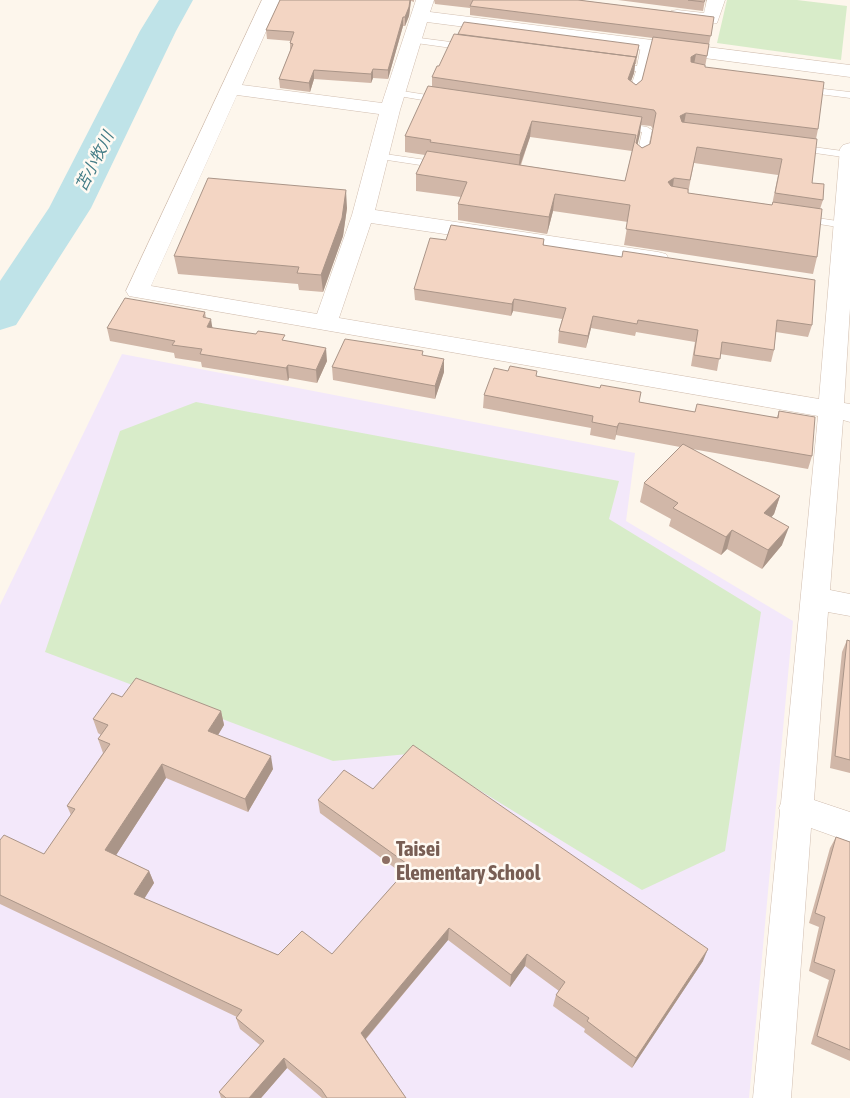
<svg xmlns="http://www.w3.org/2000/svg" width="850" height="1098" viewBox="0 0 850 1098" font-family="'Asap Condensed','Noto Sans JP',sans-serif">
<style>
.education{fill:#f3e8fa}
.green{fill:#d8ecc9}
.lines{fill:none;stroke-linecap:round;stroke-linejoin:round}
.river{fill:#bfe3e8;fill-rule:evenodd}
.lane-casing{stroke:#d1beb0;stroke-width:1}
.street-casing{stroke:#d1beb0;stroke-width:1}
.lane{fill:#fff;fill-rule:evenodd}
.street{fill:#fff;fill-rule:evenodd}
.wall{fill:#d1b7a8;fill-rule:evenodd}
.shaded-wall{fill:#aa9588}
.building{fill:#f3d5c3;stroke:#aa9588}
.education-dot{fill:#8d6e63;stroke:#fffaf3;stroke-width:2}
.labels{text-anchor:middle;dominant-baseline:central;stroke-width:5;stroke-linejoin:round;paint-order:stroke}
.far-water-label{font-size:16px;font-style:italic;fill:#437c86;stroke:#fffaf3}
.near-education-label{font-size:21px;font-weight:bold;fill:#785e54;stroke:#fffaf3;text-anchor:start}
</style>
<rect width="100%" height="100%" fill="#fdf6ec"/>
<path class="education" d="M122 354 635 453 626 521 793 621 749 1098H0V605Z"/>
<path class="green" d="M727 0H797L847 6 841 60 717 43Z
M196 402 619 481 609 519 761 612 725 851 642 890 419 753 333 761 45 652 120 431Z"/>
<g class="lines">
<path class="river" d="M159 0H193L176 31 91 208 16 325 0 330V281L49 208 140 31Z"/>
<defs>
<path id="lane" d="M412 37 466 44 471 47 466 50 409 42 407 40Z
M646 43 651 46 638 96 636 98H630L628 96 636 71 617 69 612 66 617 63 637 66 641 46Z
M806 87 850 92V98L803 92 801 90Z
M396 90 440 97 445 100 440 103 393 95V91Z
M622 123 647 127 652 130 645 162H637L636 160 642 132 618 128V124Z
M798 145 850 152V158L794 150 793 148Z
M378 153 440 162 445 165 440 168 374 158V154Z
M804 216 844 222 849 225 844 228 800 221 799 219 800 217Z"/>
<path id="street" d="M262 0H280L242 85 382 103 416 0H434L430 12 850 65V77L427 22 400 110 375 210 658 252 666 254 669 259 666 264 658 266 371 223 339 318 819 399 840 149 843 145 850 143V308L844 403 850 404V422L843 420 830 590 850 594V616L828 612 814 800 850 812V842L811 828 791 1098H753L780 811 779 808 781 803 818 416 129 296 126 291ZM237 95 379 114 352 215 317 314 151 286Z
M707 0H725L717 23C704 26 684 22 671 19L668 15 671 11 677 10 704 13Z"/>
</defs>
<use href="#lane" class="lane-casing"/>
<use href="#street" class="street-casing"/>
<use href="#lane" class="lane"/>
<use href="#street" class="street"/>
</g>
<path class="wall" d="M280 0H414V2L411 1 409 16 405 26H403L388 79 373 78 371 83 314 79 310 92 280 88 279 79 290 51V43L291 41 267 39 266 30Z
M434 0H578L714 17 705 67 818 129 816 139 812 183 823 200 820 209 817 257 813 274 624 245 628 222 553 211 547 234 458 220V204L461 197 416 191V174L425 155 405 152V136L432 87V77L639 45 636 64H635L634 73 631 81 636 85 642 80 653 38 470 15V8L435 4ZM641 125 651 126 653 129 650 144 642 148 637 144ZM530 137 632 151 625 181 521 165ZM694 163 778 175 772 205 688 193Z
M618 0H705L703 11Z
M347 208 343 236 323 292 299 290 298 284 178 274 174 256Z
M544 239V245L812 325 808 337 776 332 774 350 771 362 720 354 717 371 691 366 695 342 636 332 635 336 591 328 586 348 558 343 559 331 562 319 513 311 511 316 415 300 414 289 446 240Z
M205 312 206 318 213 328 286 341 327 361 317 383 289 378 288 381 202 367 201 362 175 358 174 353 110 341 107 328Z
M423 355 444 372 435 399 333 380 332 367Z
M508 371 537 376 639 402 695 412 777 417 779 411 812 456 808 469 692 449 780 496 774 514 771 517 782 545 762 569 727 549 721 555 669 526 671 519 640 502 644 483 680 447 616 435 615 440 590 435 591 428 483 408 484 395Z
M847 640 850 641V773L830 768 842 652Z
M122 697 221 711 224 725 218 735 273 769 248 812 166 778 116 855 149 871 154 883 144 899 278 955 332 954 403 874 320 813 318 800 373 789 703 961 632 1068 584 1032 585 1029 553 1006 556 995 559 991 525 966 510 987 448 940 366 1039 406 1098H322L287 1068 261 1098H221L219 1092 260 1045 240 1029 236 1018 237 1017 0 904V840L44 854 71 815 67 806 103 753 98 739 101 735 98 733 93 719Z
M836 837 850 842V1061L811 1044 829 980 809 971 819 927 809 923 830 848Z"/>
<path class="shaded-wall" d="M410 0H411L409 16 405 26V17Z
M403 17V26L388 79V70Z
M696 54 693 70 688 73 691 57Z
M636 57 634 73 626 95 628 79Z
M373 69V78L371 83V74Z
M314 70V79L310 92 309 83Z
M686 113 683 129 680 116Z
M642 117 640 134 634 160 636 143Z
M532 121 530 137 518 171 520 155Z
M674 178 672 194 668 182Z
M346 190 347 208 343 236 323 292 321 275Z
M555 194 553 211 547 234 549 217Z
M514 299 513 311 511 316 512 304Z
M593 316 591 328 586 348 588 336Z
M211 319 213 332 207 327Z
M326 348 327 361 317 383 316 370Z
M444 359V372L435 399V386Z
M288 365 289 378 288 381 286 368Z
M619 423 616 435 615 440 617 427Z
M780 496 774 514 759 532 764 513Z
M789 527 782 545 762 569 768 550Z
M732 530 727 549 721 555 726 537Z
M221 711 224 725 212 745 208 731Z
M271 756 273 769 248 812 245 799Z
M162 764 166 778 111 863 105 850Z
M149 871 154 883 139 907 134 894Z
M449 928 448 940 362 1043 361 1033Z
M708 949 703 961 632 1068 636 1058Z
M527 954 525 966 510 987 511 975Z
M284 1058 287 1068 261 1098H249Z"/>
<path class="building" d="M280 0H410L409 7 405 17H403L388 70 373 69 371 74 314 70 309 83 279 79 293 44 290 43 294 32 266 30Z
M473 0H578L714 17 711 36 470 6Z
M688 0H705L704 2Z
M464 22 639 45 636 58 635 57H636L458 34Z
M454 34 636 57 628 79 636 85 642 80 653 37 709 44 707 56 696 54 691 57V62L705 65V67L824 82 818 129 686 113 680 116 682 122 817 139 812 183 824 184 823 200 775 193 782 159 697 147 690 180 674 178 668 182 671 186 688 189V193L772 205 773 202 822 209 817 257 626 229 630 205 555 194 549 217 458 204 467 182 416 174 427 151 625 181 636 135 532 121 520 155 430 142 431 140 405 136 428 86 642 117 636 143 642 148 650 144 656 113 654 110 432 77 437 66H439Z
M208 178 346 190 342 218 321 275 297 273 299 267 174 256Z
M451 225 544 239 543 245 622 257 623 251 815 280 812 325 777 320 774 350 722 342 720 359 694 355 698 330 638 320 637 324 593 316 588 336 559 331 566 308 514 299 512 304 414 289 430 238 446 240Z
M125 298 205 312 203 317 211 319 207 327 256 334 258 331 285 335 282 340 326 348 316 370 288 365 286 368 200 354 202 349 172 345 175 341 107 328Z
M345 339 423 351 422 355 444 359 435 386 332 367Z
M510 366 537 371 536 376 600 388 601 385 641 392 639 402 695 412 697 404 778 418 779 411 815 417 812 456 619 423 617 427 592 422 593 416 484 395 494 368 508 371Z
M683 444 780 496 764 513 789 527 768 550 732 530 726 537 673 508 678 503 644 483Z
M847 640 850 641V760L835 756Z
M136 678 221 711 208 731 271 756 245 799 162 764 105 850 149 871 134 894 278 955 302 931 332 954 410 866 318 800 344 770 373 789 413 745 708 949 636 1058 587 1021 589 1018 556 995 565 982 527 954 511 975 449 928 361 1033 406 1098H327L321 1089 284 1058 249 1098H226L219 1092 264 1041 236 1018 242 1010 0 895V840L4 835 44 854 75 809 67 806 110 744 98 739 108 725 93 719 112 693 122 697Z
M836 837 850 842V1050L817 1036 835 970 814 962 825 917 815 913Z"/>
<circle class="education-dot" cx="386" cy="860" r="5"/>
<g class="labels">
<g class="far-water-label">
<text transform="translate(94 161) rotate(-63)">苫小牧川</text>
</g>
<g class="near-education-label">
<text x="396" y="848">Taisei<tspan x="396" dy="24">Elementary School</tspan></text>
</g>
</g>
</svg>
